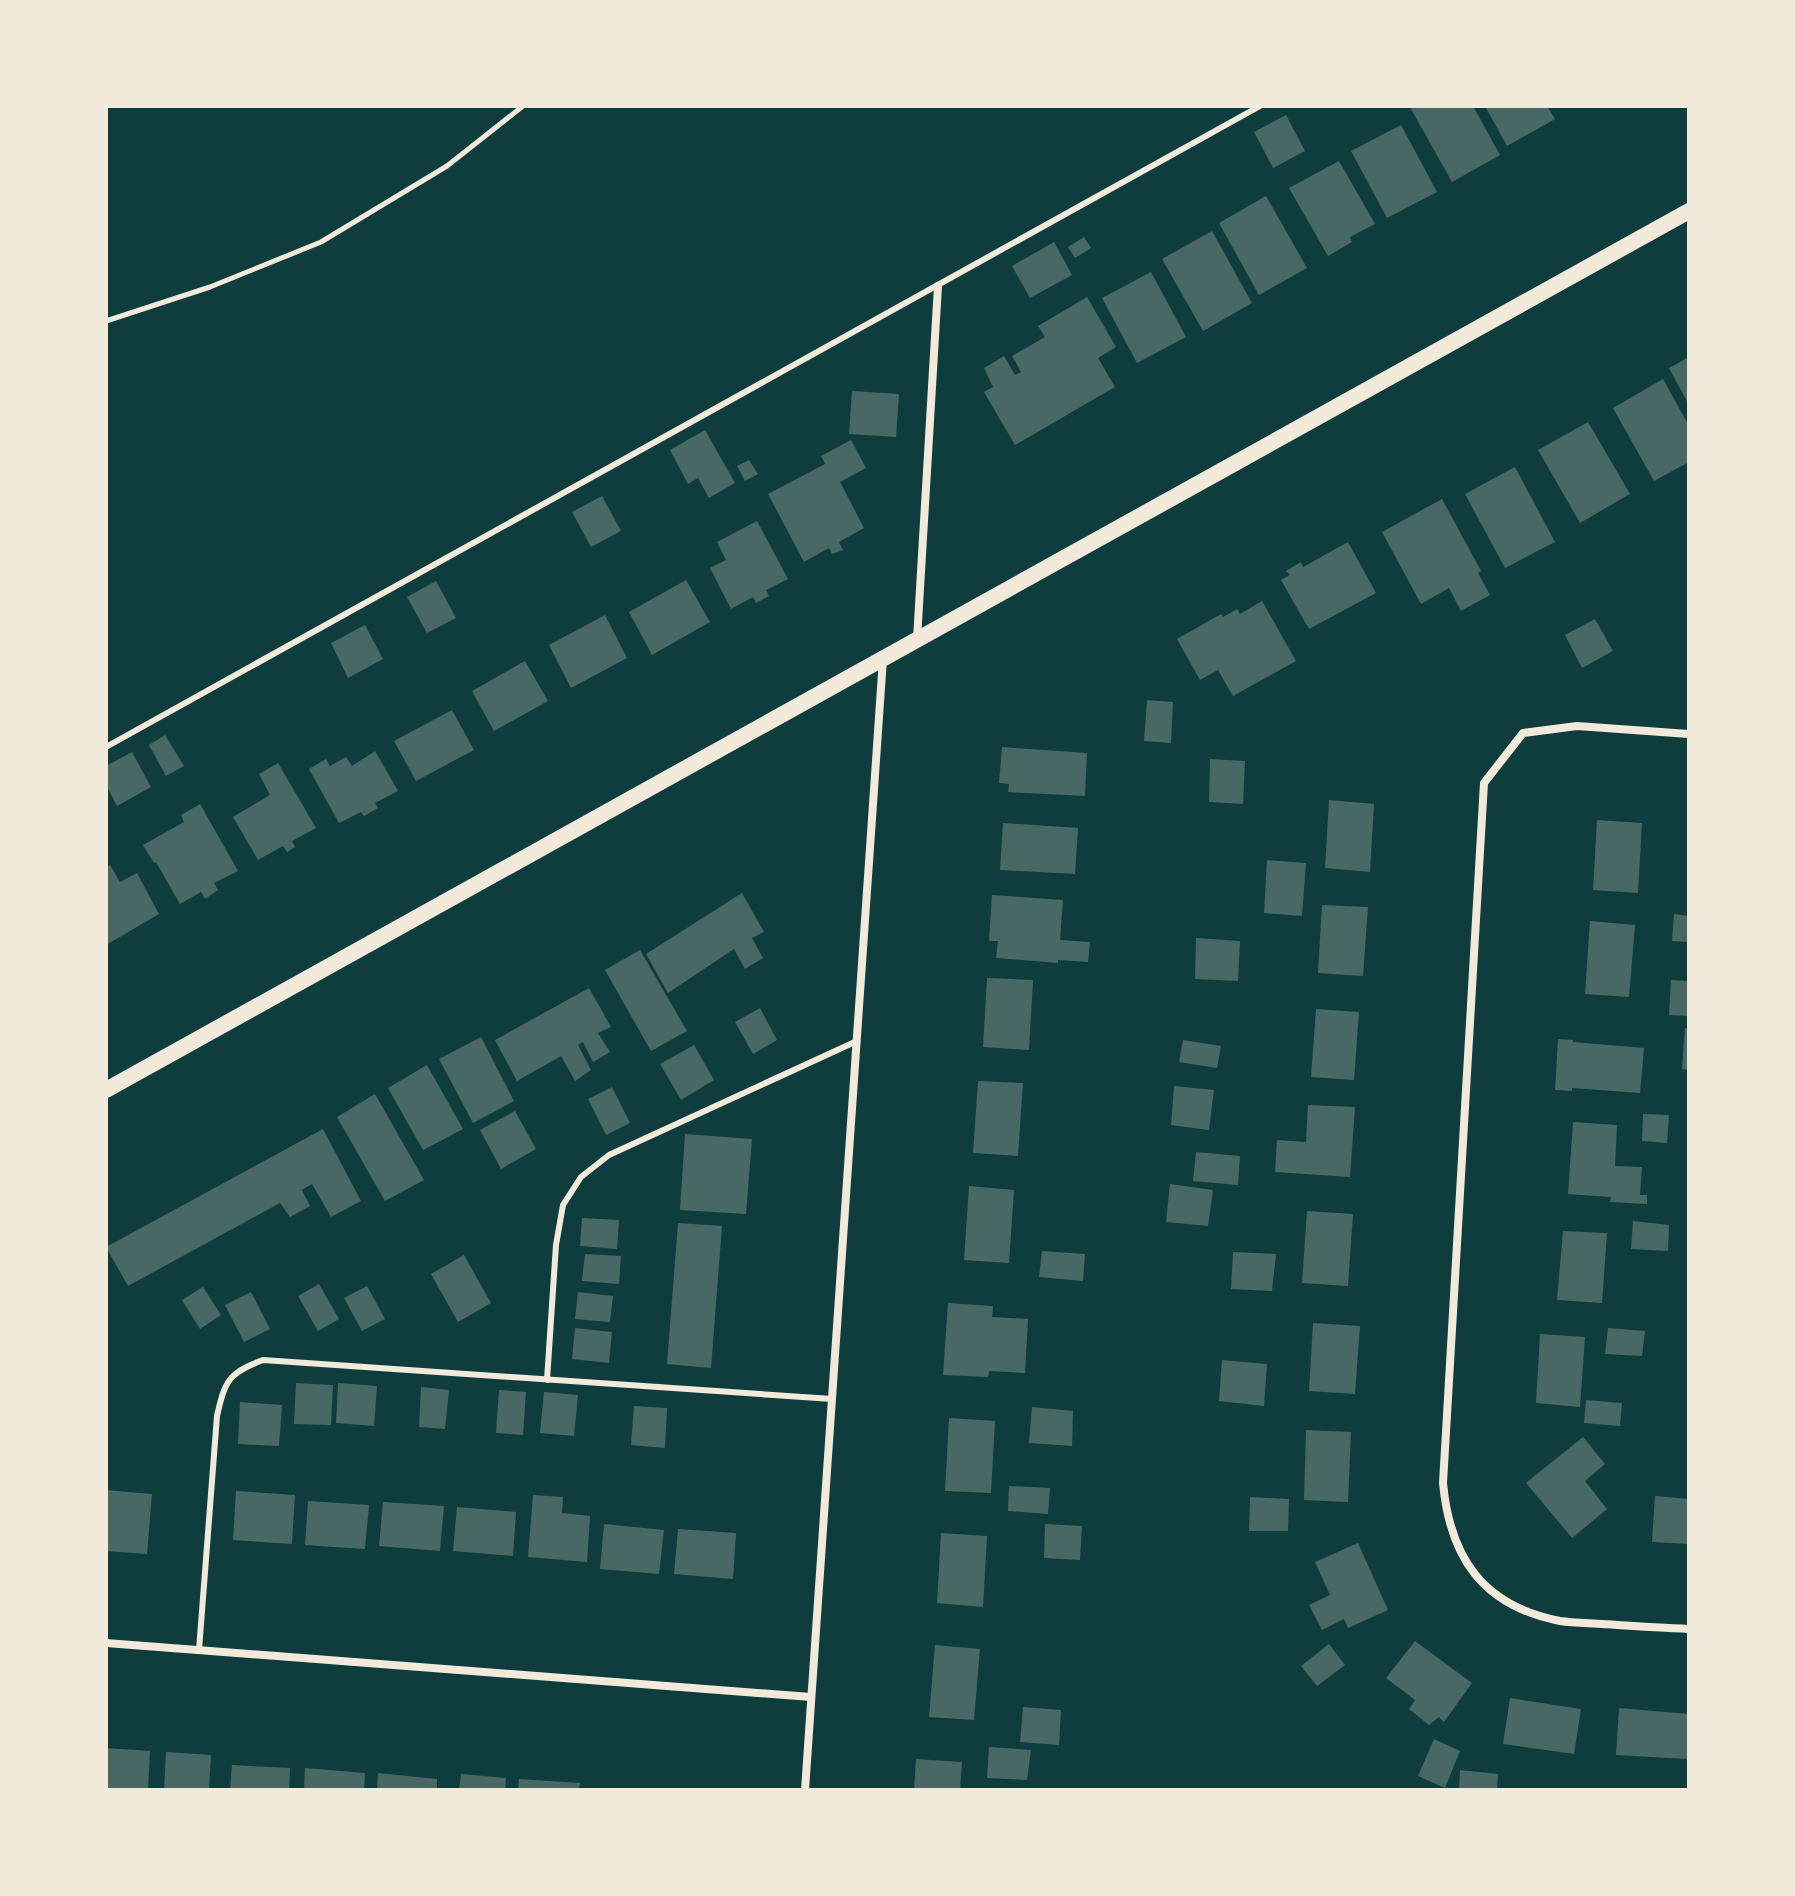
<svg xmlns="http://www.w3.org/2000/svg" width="1795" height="1896" viewBox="0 0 1795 1896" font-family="'Archivo Narrow',sans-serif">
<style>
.building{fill:#486865}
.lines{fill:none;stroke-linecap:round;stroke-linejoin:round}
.path{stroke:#f1e9da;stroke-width:5}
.service{stroke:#f1e9da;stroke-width:6}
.minor{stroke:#f1e9da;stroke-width:8}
.secondary{stroke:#f1e9da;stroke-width:16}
</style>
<rect width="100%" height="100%" fill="#0f3d3e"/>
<path class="building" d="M1416 106H1473L1500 155 1452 182 1411 109Z
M1485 106H1547L1555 119 1507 146Z
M1286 115 1305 151 1273 168 1254 132Z
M1401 125 1437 192 1387 218 1351 151Z
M1339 161 1375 224 1350 237 1352 242 1328 256 1289 188Z
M1266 196 1307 268 1259 295 1219 223Z
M1212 231 1252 303 1203 331 1162 259Z
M1084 237 1091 248 1075 258 1068 247Z
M1054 242 1072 275 1030 298 1012 266Z
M1151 272 1186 337 1137 363 1102 298Z
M1087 297 1116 347 1098 358 1115 387 1015 445 984 392 993 387 984 368 1004 356 1015 375 1021 372 1012 356 1045 337 1038 326Z
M1689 357V405L1669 368Z
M1663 379 1689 426V462L1654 481 1613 408Z
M852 391 899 394 896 437 849 434Z
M1588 422 1630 494 1580 523 1538 450Z
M705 430 735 483 709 498 698 478 688 484 670 450Z
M851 440 866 468 840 482 864 528 839 542 843 550 832 554 829 548 804 562 768 494 825 464 821 456Z
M749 460 758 474 745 481 737 466Z
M1515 467 1555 542 1505 568 1465 494Z
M602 496 621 531 591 547 572 512Z
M1442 499 1481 571 1478 573 1490 595 1461 611 1449 588 1421 604 1382 532Z
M757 521 788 579 766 590 769 596 756 603 753 597 731 609 710 568 726 560 717 542Z
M1348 542 1376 593 1309 629 1281 580 1290 575 1286 571 1301 562 1303 567Z
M686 580 710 622 652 655 629 612Z
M436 581 456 618 427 633 407 597Z
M1262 601 1296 661 1233 696 1218 670 1200 680 1177 639 1221 614 1223 617 1237 609 1240 614Z
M605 615 627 658 571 688 549 645Z
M1595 619 1613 651 1582 668 1565 635Z
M365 625 383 659 348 678 331 643Z
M525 661 548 701 494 731 472 691Z
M1147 700 1173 702 1171 743 1144 741Z
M452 710 474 750 416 781 394 741Z
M165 735 184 766 166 776 149 745Z
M1002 747 1087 753 1085 796 1008 792 1009 784 999 783Z
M375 751 398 791 375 803 378 808 364 816 361 812 339 823 309 769 326 759 330 766 346 757 352 766Z
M132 752 151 787 117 806 106 785V766Z
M1210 759 1245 761 1243 804 1209 802Z
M278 763 316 828 292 841 295 847 287 852 283 846 258 860 233 817 270 795 259 774Z
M1329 800 1374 804 1370 872 1325 868Z
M200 804 238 871 214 883 218 890 205 899 201 892 180 904 156 862 154 863 143 845 184 822 181 815Z
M1597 820 1642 823 1638 893 1593 890Z
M1003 823 1078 828 1075 874 1000 870Z
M1267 860 1306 863 1302 916 1264 913Z
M110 865 120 882 137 873 159 914 106 945V867Z
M742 893 764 932 752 938 763 958 745 969 734 949 668 993 646 954Z
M992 895 1063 900 1060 940 1090 942 1088 962 1058 960V963L996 958 998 941H989Z
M1322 905 1368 907 1363 976 1318 973Z
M1674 914 1689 916V942L1672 941Z
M1590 921 1635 925 1629 997 1585 994Z
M1196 938 1240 941 1238 981 1195 979Z
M640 950 687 1031 651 1051 605 970Z
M987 978 1033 980 1029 1050 983 1047Z
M1671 980 1689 981V1016L1669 1015Z
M589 988 611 1027 598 1033 610 1052 593 1062 583 1042 578 1045 591 1070 575 1081 561 1056 517 1081 495 1040Z
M760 1008 777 1040 753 1054 735 1022Z
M1316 1009 1359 1012 1354 1080 1311 1077Z
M1685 1028 1689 1029V1070L1682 1069Z
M481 1037 514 1101 473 1123 439 1059Z
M1558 1039 1573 1040V1042L1644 1048 1640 1093 1572 1088V1091L1555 1090Z
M1183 1040 1221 1046 1217 1068 1179 1062Z
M694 1045 714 1080 681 1100 660 1064Z
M427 1065 463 1129 423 1150 388 1088Z
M978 1081 1023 1083 1018 1156 973 1153Z
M1174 1086 1214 1090 1209 1130 1171 1125Z
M612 1087 630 1123 606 1135 588 1099Z
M375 1094 424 1180 385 1201 337 1117Z
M1308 1105 1355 1107 1350 1177 1275 1172 1277 1140 1306 1142Z
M515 1111 536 1149 501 1169 480 1130Z
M1643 1114 1669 1115 1667 1143 1642 1141Z
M1573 1122 1617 1125 1615 1166 1642 1167 1640 1195H1647V1204L1610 1202 1611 1197 1568 1194Z
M323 1129 361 1201 331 1217 312 1184 302 1190 310 1206 290 1217 280 1203 128 1286 106 1247Z
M685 1134 752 1139 746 1214 680 1210Z
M1196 1152 1240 1156 1238 1185 1193 1181Z
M1170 1184 1213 1190 1208 1226 1166 1222Z
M969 1186 1014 1190 1009 1263 964 1260Z
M1307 1211 1353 1214 1348 1286 1302 1283Z
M582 1218 619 1220 617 1249 580 1246Z
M1633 1221 1669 1225 1668 1251 1631 1249Z
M678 1223 722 1226 711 1368 667 1364Z
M1563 1231 1607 1233 1602 1303 1557 1300Z
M1042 1251 1085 1254 1083 1281 1039 1277Z
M1233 1252 1276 1254 1272 1291 1231 1289Z
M585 1254 621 1256 619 1284 582 1281Z
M464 1255 491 1303 458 1322 431 1274Z
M319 1284 339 1319 318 1331 298 1296Z
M367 1286 385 1319 362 1331 344 1298Z
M203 1287 221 1315 200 1329 182 1300Z
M251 1292 270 1329 244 1342 225 1305Z
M578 1292 613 1296 610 1322 575 1319Z
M948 1303 993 1306 992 1317 1028 1319 1025 1373 989 1371 988 1377 943 1375Z
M1313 1323 1360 1326 1355 1394 1309 1391Z
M575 1328 612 1332 609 1363 572 1359Z
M1608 1328 1645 1331 1642 1356 1605 1354Z
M1540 1334 1585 1337 1580 1407 1536 1403Z
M1222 1360 1267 1364 1264 1406 1219 1401Z
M296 1383 333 1385 331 1425 294 1424Z
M338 1383 377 1386 374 1426 336 1423Z
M421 1387 449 1390 445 1429 419 1427Z
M499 1390 526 1392 523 1435 496 1433Z
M544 1392 578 1395 574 1436 540 1433Z
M1586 1400 1622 1403 1620 1426 1584 1423Z
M240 1402 282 1405 279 1446 238 1444Z
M634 1406 667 1408 665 1448 631 1445Z
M1032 1407 1073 1411 1072 1446 1029 1443Z
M949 1418 995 1421 991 1493 945 1491Z
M1306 1430 1351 1432 1348 1502 1304 1500Z
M1583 1437 1605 1464 1585 1481 1607 1509 1572 1538 1526 1483Z
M1009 1486 1050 1488 1048 1514 1008 1511Z
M106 1490 152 1494 147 1554 106 1551Z
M236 1491 295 1495 292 1544 233 1540Z
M533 1495 563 1497 562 1513 590 1516 587 1562 528 1557Z
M1655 1496 1689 1499V1544L1652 1542Z
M1250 1497 1289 1499 1288 1531H1249Z
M308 1501 369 1505 365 1549 305 1545Z
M383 1502 444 1506 440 1551 379 1546Z
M457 1507 516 1512 513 1556 453 1551Z
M604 1524 664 1530 659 1574 600 1569Z
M1045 1524 1082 1526 1080 1560 1044 1558Z
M678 1529 736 1533 733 1579 674 1574Z
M941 1533 987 1536 983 1607 937 1603Z
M1358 1543 1388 1610 1348 1628 1344 1619 1322 1630 1309 1605 1330 1595 1315 1562Z
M1415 1641 1472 1683 1444 1722 1439 1717 1429 1725 1409 1709 1415 1700 1386 1678Z
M1329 1644 1345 1665 1317 1686 1301 1666Z
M935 1645 980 1649 974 1720 929 1717Z
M1510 1698 1581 1709 1574 1754 1503 1744Z
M1023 1707 1061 1710 1059 1745 1020 1742Z
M1619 1708 1689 1714 1687 1759 1616 1755Z
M1434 1739 1460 1751 1445 1788 1418 1776Z
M989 1747 1031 1750 1027 1780 987 1778Z
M106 1748 150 1751 148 1790H106Z
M166 1752 211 1755 209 1790H164Z
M916 1759 962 1762 960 1790H914Z
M232 1765 290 1768 289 1790H230Z
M305 1768 365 1773 364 1790H304Z
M1460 1770 1498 1774 1497 1790H1459Z
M378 1773 437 1779V1790H377Z
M461 1774 506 1778 505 1790H459Z
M519 1779 580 1783 579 1790H518Z"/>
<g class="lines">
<path class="path" d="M106 321 210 287 321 242 447 166 523 106"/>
<path class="service" d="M106 747 1260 106
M547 1380 556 1245 563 1205 581 1177 609 1155 857 1041
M199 1650 217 1416C225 1381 228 1373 263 1360L832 1399"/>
<path class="minor" d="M917 639 938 286
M1689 734 1577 726 1523 733 1484 783 1443 1483C1450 1558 1483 1606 1560 1621 1574 1623 1589 1623 1603 1624 1632 1626 1660 1628 1689 1629
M106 1643 811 1697
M805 1790 883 659"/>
<path class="secondary" d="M106 1090 1689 211"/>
</g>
<rect width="1795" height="1896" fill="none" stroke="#f1e9da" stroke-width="216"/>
</svg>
